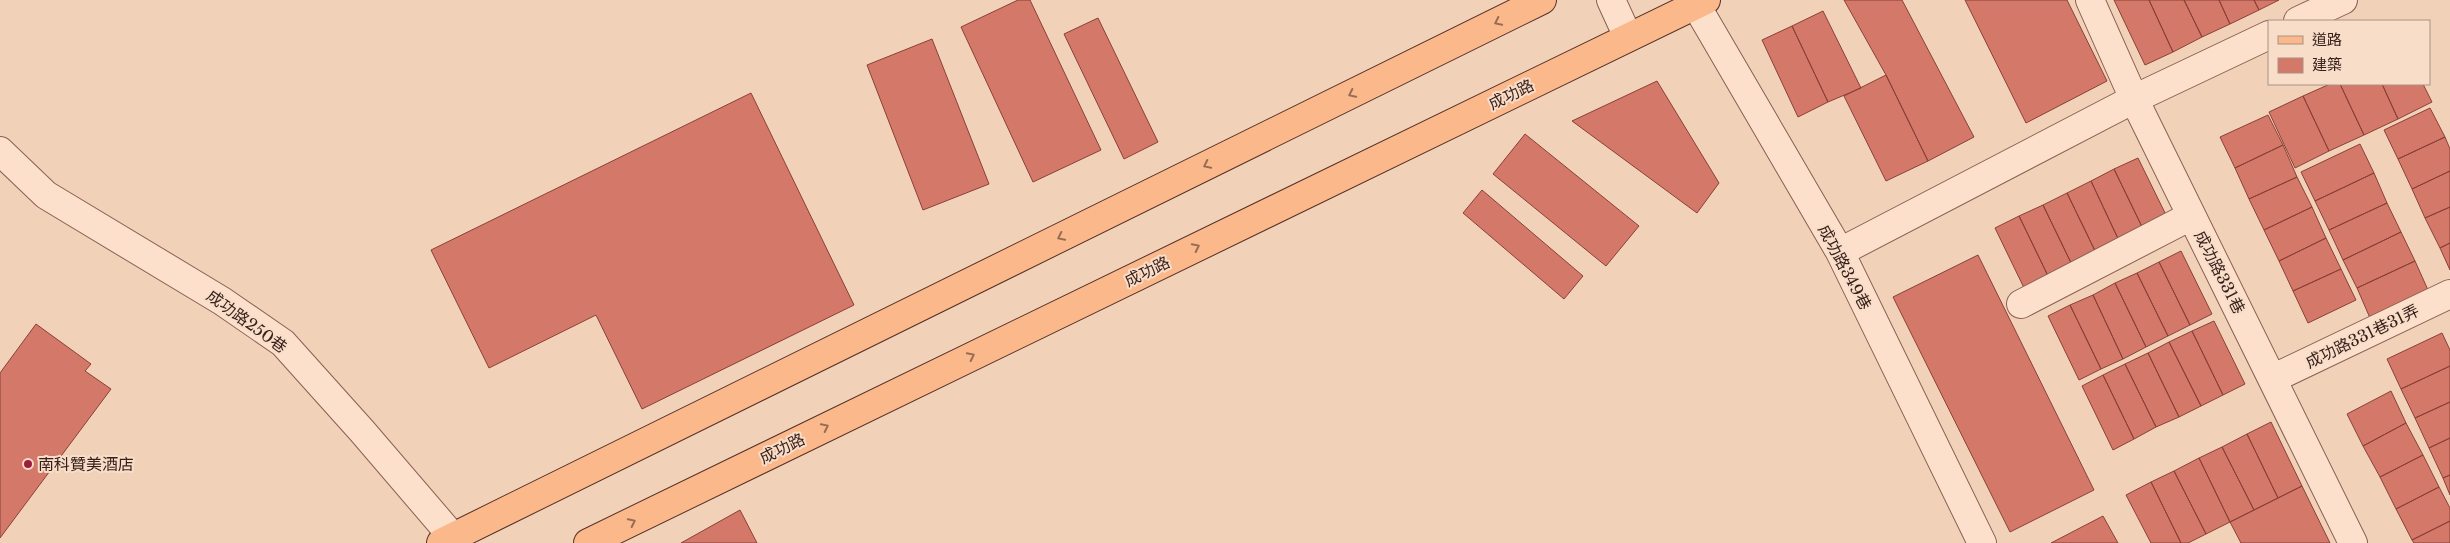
<svg xmlns="http://www.w3.org/2000/svg" width="2450" height="543" viewBox="0 0 2450 543" font-family="'Libre Baskerville','Noto Sans TC',serif">
<style>
.building{fill:#d4796a;stroke:#8a4036}
.lines{fill:none;stroke-linecap:round;stroke-linejoin:round}
.minor-casing{stroke:#896052;stroke-width:30}
.major-casing{stroke:#553028;stroke-width:30}
.minor{stroke:#fce0cc;stroke-width:28}
.major{stroke:#fab88b;stroke-width:28}
.oneway{stroke:#986c52}
.poi-dot{fill:#9d1d41;stroke:#f8ddc9;stroke-width:2}
.labels{text-anchor:middle;dominant-baseline:central;stroke-width:4;stroke-linejoin:round;paint-order:stroke}
.street-label{font-size:16px;fill:#361f19;stroke:#f8ddc9}
.poi-label{font-size:16px;fill:#361f19;stroke:#f8ddc9;text-anchor:start}
</style>
<rect width="100%" height="100%" fill="#f2d1b9"/>
<path class="building" d="M1018 0H1030L1101 150 1033 182 961 27Z
M1844 0H1902L1974 137 1928 161 1886 75Z
M1965 0H2067L2107 81 2026 123Z
M2114 0H2149L2173 52 2145 65Z
M2149 0H2184L2202 37 2173 52Z
M2184 0H2219L2230 24 2202 37Z
M2219 0H2254L2259 10 2230 24Z
M2254 0H2279L2259 10Z
M1823 11 1861 88 1828 102 1792 26Z
M1098 18 1158 142 1124 159 1064 34Z
M1792 26 1828 102 1798 117 1762 40Z
M932 39 989 184 923 210 867 65Z
M1886 75 1928 161 1886 181 1844 96Z
M1657 81 1719 183 1697 213 1572 121Z
M2330 84H2340L2364 135 2329 151 2303 96Z
M2340 84H2382L2398 119 2364 135Z
M2382 84H2423L2432 102 2398 119Z
M751 93 854 305 642 409 596 315 489 368 431 250Z
M2303 96 2329 151 2295 168 2269 112Z
M2430 108 2445 137 2398 159 2384 130Z
M2268 115 2283 145 2235 168 2220 137Z
M1525 134 1639 226 1606 266 1493 174Z
M2445 137 2450 149V171L2412 189 2398 159Z
M2360 144 2374 173 2315 201 2301 172Z
M2283 145 2297 177 2249 199 2235 168Z
M2138 158 2169 221 2145 233 2114 169Z
M2114 169 2145 233 2121 245 2091 181Z
M2450 171V207L2425 218 2412 189Z
M2374 173 2387 203 2329 230 2315 201Z
M2297 177 2312 207 2264 230 2249 199Z
M2091 181 2121 245 2098 257 2067 193Z
M1482 190 1583 276 1564 299 1463 213Z
M2067 193 2098 257 2074 269 2043 205Z
M2387 203 2401 232 2343 260 2329 230Z
M2043 205 2074 269 2050 280 2019 216Z
M2312 207 2326 238 2279 261 2264 230Z
M2450 207V243L2440 248 2425 218Z
M2019 216 2050 280 2026 292 1995 228Z
M2401 232 2415 261 2357 288 2343 260Z
M2326 238 2341 269 2293 291 2279 261Z
M2450 243V270L2440 248Z
M2181 251 2212 314 2190 325 2159 262Z
M1978 255 2094 490 2010 532 1893 297Z
M2415 261 2428 290 2370 318 2357 288Z
M2159 262 2190 325 2168 336 2137 273Z
M2341 269 2356 300 2308 323 2293 291Z
M2137 273 2168 336 2146 347 2115 283Z
M2115 283 2146 347 2123 359 2093 295Z
M2093 295 2123 359 2101 369 2070 305Z
M2070 305 2101 369 2079 380 2048 316Z
M2214 321 2245 384 2223 395 2192 331Z
M36 324 91 364 85 371 111 389 0 538V373Z
M2192 331 2223 395 2201 406 2169 342Z
M2442 333 2450 350V366L2401 389 2387 359Z
M2169 342 2201 406 2179 417 2148 353Z
M2148 353 2179 417 2156 427 2125 364Z
M2125 364 2156 427 2134 439 2103 375Z
M2450 366V402L2415 418 2401 389Z
M2103 375 2134 439 2113 450 2082 386Z
M2391 391 2406 423 2363 446 2347 414Z
M2450 402V438L2429 448 2415 418Z
M2271 422 2302 486 2278 498 2247 434Z
M2406 423 2423 455 2380 477 2363 446Z
M2247 434 2278 498 2254 510 2222 447Z
M2450 438V475L2443 478 2429 448Z
M2222 447 2254 510 2230 522 2199 458Z
M2423 455 2439 487 2396 509 2380 477Z
M2199 458 2230 522 2206 534 2174 471Z
M2174 471 2206 534 2188 543H2181L2151 482Z
M2450 475V495L2443 478Z
M2151 482 2181 543H2151L2126 495Z
M2302 486 2330 543H2241L2230 522Z
M2439 487 2450 508V521L2412 540 2396 509Z
M740 510 757 543H681Z
M2103 516 2118 543H2051Z
M2450 521V543H2414L2412 540Z"/>
<g class="lines">
<defs>
<path id="minor" d="M1611 0 1628 37
M1693 0 1840 252 1982 543
M2090 0 2134 99 2353 543
M2298 21 2343 0
M0 151 46 195 222 301 283 343 362 431 458 543
M1840 252 2134 99 2269 35
M2021 304 2191 216
M2274 378 2450 294"/>
<path id="major" d="M441 543 1542 0
M588 543 1706 0"/>
</defs>
<use href="#minor" class="minor-casing"/>
<use href="#major" class="major-casing"/>
<use href="#minor" class="minor"/>
<use href="#major" class="major"/>
</g>
<defs><path id="oneway-chevron" d="M-2-3.5L2.5 0L-2 3.5" fill="none" stroke-width="1.6" stroke-linecap="round" stroke-linejoin="round" transform="scale(1.25)"/></defs>
<g class="oneway">
<use href="#oneway-chevron" transform="translate(1498 22) rotate(154)"/>
<use href="#oneway-chevron" transform="translate(1352 94) rotate(154)"/>
<use href="#oneway-chevron" transform="translate(1207 165) rotate(154)"/>
<use href="#oneway-chevron" transform="translate(1061 237) rotate(154)"/>
<use href="#oneway-chevron" transform="translate(1196 247) rotate(-26)"/>
<use href="#oneway-chevron" transform="translate(971 356) rotate(-26)"/>
<use href="#oneway-chevron" transform="translate(825 427) rotate(-26)"/>
<use href="#oneway-chevron" transform="translate(632 522) rotate(-26)"/>
</g>
<circle class="poi-dot" cx="28" cy="464" r="5"/>
<g class="labels">
<g class="street-label">
<text transform="translate(1511 94) rotate(-26)">成功路</text>
<text transform="translate(1845 267) rotate(62)">成功路349巷</text>
<text transform="translate(1147 271) rotate(-26)">成功路</text>
<text transform="translate(2220 272) rotate(63)">成功路331巷</text>
<text transform="translate(247 321) rotate(36)">成功路250巷</text>
<text transform="translate(2362 336) rotate(-26)">成功路331巷31弄</text>
<text transform="translate(782 448) rotate(-26)">成功路</text>
</g>
<g class="poi-label">
<text x="38" y="464">南科贊美酒店</text>
</g>
</g>
<rect x="2268" y="20" width="162" height="65" fill="#f8ddc9" stroke="#aa9183"/>
<rect x="2278" y="36" width="25" height="8" fill="#fab88b" stroke="#aa9183"/>
<text x="2312" y="45" font-size="15" fill="#361f19">道路</text>
<rect x="2278" y="58" width="25" height="15" fill="#d4796a" stroke="#aa9183"/>
<text x="2312" y="70" font-size="15" fill="#361f19">建築</text>
</svg>
